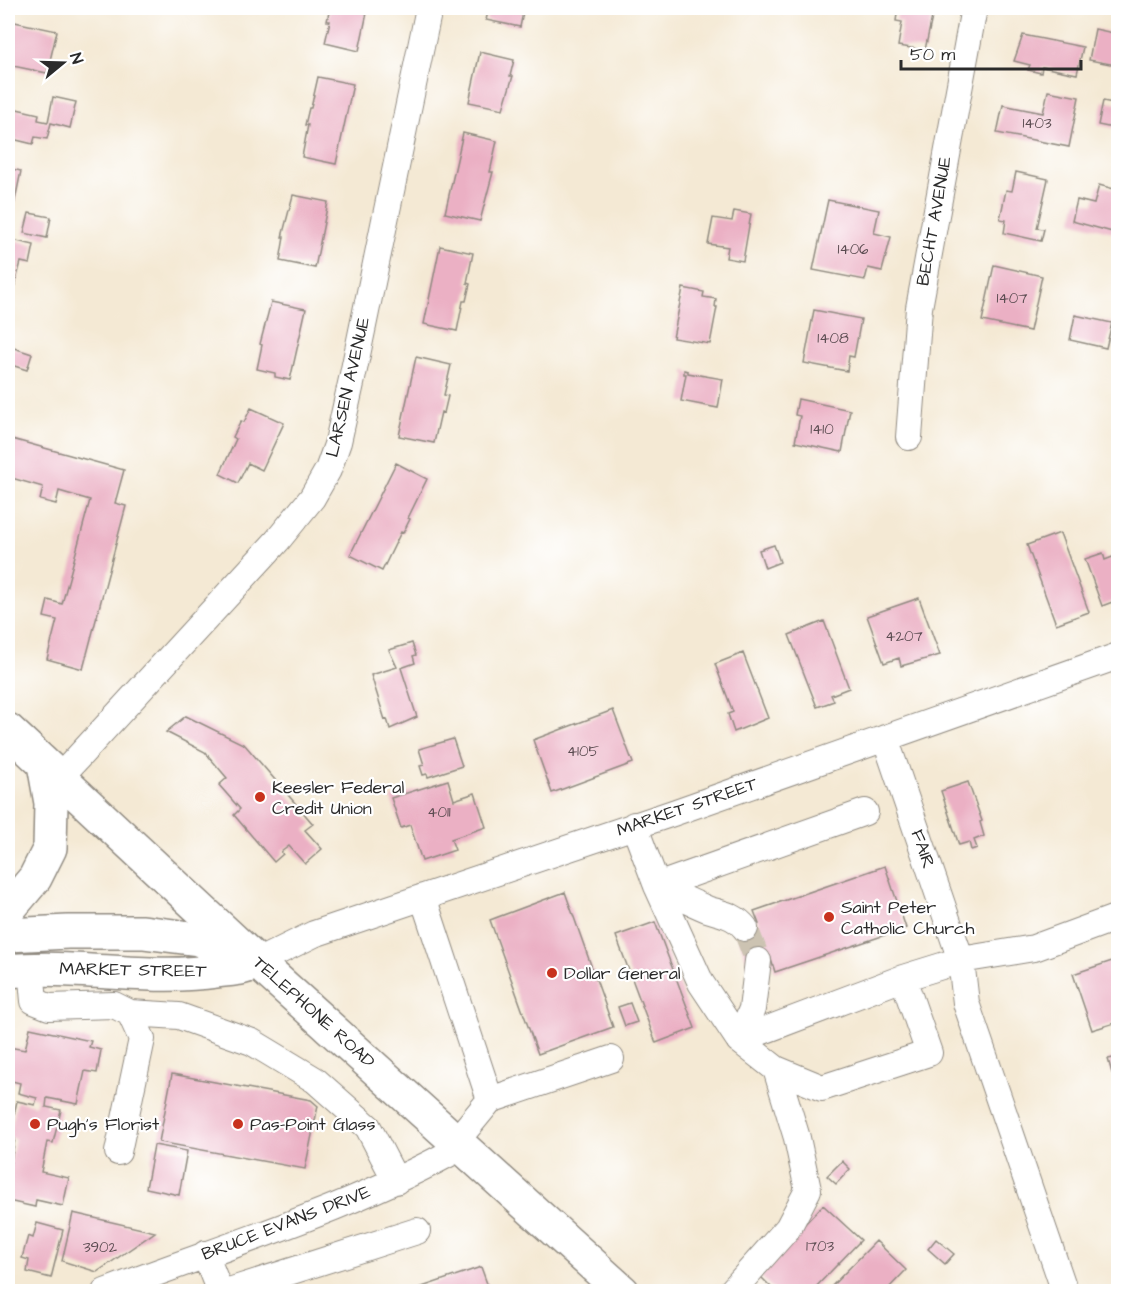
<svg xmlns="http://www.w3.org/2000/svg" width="1126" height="1299" viewBox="0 0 1126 1299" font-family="'Architects Daughter',sans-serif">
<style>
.building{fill:#ebb0c4}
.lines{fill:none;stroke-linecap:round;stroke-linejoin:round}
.minor-tunnel{stroke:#ccc3b2;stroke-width:26;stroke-dasharray:26 13;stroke-linecap:butt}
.minor-casing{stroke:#908a80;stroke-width:28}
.major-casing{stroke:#908a80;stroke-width:36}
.minor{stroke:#fff;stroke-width:26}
.major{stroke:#fff;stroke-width:33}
.poi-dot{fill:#c8321e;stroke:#fff;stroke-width:2}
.labels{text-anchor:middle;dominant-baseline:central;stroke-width:4.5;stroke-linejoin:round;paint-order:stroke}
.number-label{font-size:15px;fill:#5b4c51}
.street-label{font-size:18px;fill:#2b2b2b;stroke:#fff}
.poi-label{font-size:18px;fill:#2b2b2b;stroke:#fff;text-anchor:start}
</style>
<rect width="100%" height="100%" fill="#fff"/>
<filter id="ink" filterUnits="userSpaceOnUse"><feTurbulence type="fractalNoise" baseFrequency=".0167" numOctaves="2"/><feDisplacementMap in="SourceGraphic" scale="12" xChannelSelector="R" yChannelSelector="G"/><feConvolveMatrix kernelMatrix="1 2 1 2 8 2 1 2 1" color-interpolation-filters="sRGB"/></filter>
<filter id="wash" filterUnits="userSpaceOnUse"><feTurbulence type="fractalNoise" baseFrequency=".008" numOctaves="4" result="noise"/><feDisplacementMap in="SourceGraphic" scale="24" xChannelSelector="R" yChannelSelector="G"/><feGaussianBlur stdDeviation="1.35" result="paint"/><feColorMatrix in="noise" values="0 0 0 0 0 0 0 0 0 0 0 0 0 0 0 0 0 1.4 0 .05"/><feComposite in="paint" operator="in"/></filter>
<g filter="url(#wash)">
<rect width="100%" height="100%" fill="#f4e9d4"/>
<g id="blocks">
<path class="building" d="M330 8H368L359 51 325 43 330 21H327Z
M489 8H524L520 27 486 20Z
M898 8H934L925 50 898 46 902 22 896 21Z
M10 21 57 31 47 73 8 65V30Z
M1095 29 1118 34 1116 65 1089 60Z
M1023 35 1083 47 1077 74 1042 67 1041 73 1028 70 1030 65 1014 61Z
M480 52 514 60 510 76H513L503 109 469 102Z
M318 77 353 84 336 164 302 157 308 125H305L309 108H311Z
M1048 91 1079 97 1069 147 997 133 1003 105 1043 113Z
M53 97 76 102 70 128 51 123 47 139 35 137 33 144 8 138V107L39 114 38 120 48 122Z
M1103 101 1118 104V129L1098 125Z
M463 133 497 141 490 172H493L480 221 445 213Z
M8 168 21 171 12 215 8 214Z
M1016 172 1048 179 1037 228 1044 229 1041 241 1004 233 1006 220 1000 219 1006 190 1012 191Z
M1099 185 1118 190 1116 210H1118V225L1116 233 1072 221 1077 200 1094 204Z
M293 195 328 202 315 268 280 261 284 237H282Z
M828 200 879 210 874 233 891 237 882 271 868 268 865 280 813 270Z
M734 211 751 214 743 261 726 258 728 247 708 244 713 218 732 221Z
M29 213 51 217 47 238 24 233Z
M8 239 34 245 30 264 21 262 15 285 8 284Z
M440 246 473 253 467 283 470 284 466 301H463L457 331 424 324Z
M994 265 1042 276 1030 331 982 321Z
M683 288 704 292 703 297 716 299 715 307H717L710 344 673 338Z
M271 302 306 309 290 380 275 377V373L257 369 262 345 260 344Z
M814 310 861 319 854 357 849 356 847 371 804 363Z
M1075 315 1112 323 1106 348 1070 340Z
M8 346 32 354 27 370 8 364Z
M416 357 451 365 444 395 448 396 444 413 441 412 434 443 399 436Z
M684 370 688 371V373L723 379 718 408 681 401 686 374H684Z
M798 399 850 410 842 452 795 442 800 416 795 415Z
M251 408 284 423 262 470 248 463 238 483 220 474 236 439 233 437 241 421 244 422Z
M12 439 124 470 115 503 126 506 83 669 47 659 57 620 44 617 48 600 62 604 90 500 59 491 56 504 40 500 43 487 8 477V457Z
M396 463 427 479 408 518 410 519 403 533 401 532 382 571 350 555Z
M1060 533 1089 612 1056 624 1027 545Z
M774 545 780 562 765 568 759 550Z
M1103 553 1105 560 1115 556 1118 567V611L1115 601 1102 606 1085 559Z
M919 598 940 655 901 666 899 658 884 663 867 616Z
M824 621 849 688 831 695 834 701 817 707 789 635Z
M412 643 416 655 413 656 415 663 401 668 417 717 390 729 387 719 385 720 371 675 397 667 389 650Z
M743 653 768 718 734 732 728 714 733 712 715 664Z
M613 710 633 763 552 793 533 740Z
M186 716 245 745 313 824 305 830 322 849 305 864 289 846 281 852 283 854 274 862 234 815 240 809 219 785 227 778 205 752 166 732Z
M453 739 462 766 428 777 427 774 423 775 420 766 424 765 419 749Z
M448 780 454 800 475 793 486 827 451 839 455 850 422 861 410 825 401 828 391 798Z
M968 782 982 821 980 822 984 836 974 840 977 848 971 850 969 842 959 845 941 791Z
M885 866 906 928 775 972 770 956 748 964 736 931 759 924 754 911Z
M565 892 613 1027 538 1054 490 920Z
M655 922 695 1028 656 1043 616 936Z
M1118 959V1022L1092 1030 1073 974Z
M630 1003 637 1022 625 1026 618 1007Z
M30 1028 91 1041 89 1047 101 1050 97 1073 85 1071 78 1104 47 1098 46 1107 61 1110 53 1143 47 1142 41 1172 69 1178 63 1206 36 1200 35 1207 8 1201V1177L15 1139 9 1137 17 1101 35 1105 37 1098 18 1093 20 1083 8 1080V1047L25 1050Z
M1118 1057V1071L1112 1073 1108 1059Z
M172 1074 311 1100 318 1106 305 1169 159 1142Z
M154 1145 187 1151 179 1195 146 1188Z
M842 1161 850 1169 836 1184 827 1176Z
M823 1205 861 1240 811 1292H776L761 1277 782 1254 779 1251Z
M73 1213 155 1232 97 1272 62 1261Z
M37 1223 63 1230 51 1278 27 1272 29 1260 22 1258 28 1236 33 1238Z
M936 1239 954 1254 945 1264 928 1249Z
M876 1241 906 1270 885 1292H826Z
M481 1267 490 1292H411L410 1291Z"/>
</g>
</g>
<g filter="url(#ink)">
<use href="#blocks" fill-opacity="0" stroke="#908a80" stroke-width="1.5"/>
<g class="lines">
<path class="minor-tunnel" d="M745 928 758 961"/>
<defs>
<path id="minor" d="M909 437 919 308 974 8
M885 738 961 960 966 1003 1065 1292
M59 778 277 541 312 498 328 470 338 442 352 379 429 8
M634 825 657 886 701 983 739 1040 776 1069 822 1088 929 1053 903 978 739 1040
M657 886 865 812
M657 886C674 894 690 902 707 909 722 914 735 915 745 928
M423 897 490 1100 457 1140
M257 962 314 934 673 813 1118 656
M31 968 34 1001 49 1007 114 1005 130 1013 142 1039 118 1152
M903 978 961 960 1034 948 1118 917
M130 1013 179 1016 252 1042 315 1080 368 1127 396 1181
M739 1040 752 1009 758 961
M490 1100 611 1059
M205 1254 220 1292
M105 1292C225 1246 351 1209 463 1146
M226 1292 417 1231
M731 1292 788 1228 808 1190 797 1138 776 1069"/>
<path id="major" d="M8 730 257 962 623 1292
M8 910 35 878 50 848 51 803 44 764
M8 935 68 932H143L198 939 242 956
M8 971C77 964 147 981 217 971 231 969 245 969 257 962"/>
</defs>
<use href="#minor" class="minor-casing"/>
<use href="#major" class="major-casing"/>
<use href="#minor" class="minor"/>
<use href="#major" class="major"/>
</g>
</g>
<g class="poi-dot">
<circle cx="260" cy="797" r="6"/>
<circle cx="829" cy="917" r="6"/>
<circle cx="552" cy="973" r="6"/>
<circle cx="35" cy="1124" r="6"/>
<circle cx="238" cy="1124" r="6"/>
</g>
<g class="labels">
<g class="number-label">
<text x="1037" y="123">1403</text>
<text x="853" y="249">1406</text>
<text x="1012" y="298">1407</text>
<text x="833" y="338">1408</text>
<text x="822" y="429">1410</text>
<text x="904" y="636">4207</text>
<text x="583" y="751">4105</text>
<text x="439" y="812">4011</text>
<text x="820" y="1246">1703</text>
<text x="100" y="1247">3902</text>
</g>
<g class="street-label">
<text transform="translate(934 221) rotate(-80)">BECHT AVENUE</text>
<text transform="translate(348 387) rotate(-77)">LARSEN AVENUE</text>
<text transform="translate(687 807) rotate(-19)">MARKET STREET</text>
<text transform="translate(923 849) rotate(71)">FAIR</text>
<text transform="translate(133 970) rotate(1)">MARKET STREET</text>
<text transform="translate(314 1012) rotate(42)">TELEPHONE ROAD</text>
<text transform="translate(286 1223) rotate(-21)">BRUCE EVANS DRIVE</text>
</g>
<g class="poi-label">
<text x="272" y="787">Keesler Federal<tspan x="272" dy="21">Credit Union</tspan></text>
<text x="841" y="907">Saint Peter<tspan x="841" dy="21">Catholic Church</tspan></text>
<text x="564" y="973">Dollar General</text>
<text x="47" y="1124">Pugh's Florist</text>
<text x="250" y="1124">Pas-Point Glass</text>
</g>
</g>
<rect width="1126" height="1299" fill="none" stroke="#fff" stroke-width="30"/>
<g transform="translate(63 63) rotate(71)" stroke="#ffffff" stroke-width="4.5" paint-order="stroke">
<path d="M0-4.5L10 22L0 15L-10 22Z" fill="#2b2b2b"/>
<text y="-9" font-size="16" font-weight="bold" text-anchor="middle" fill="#2b2b2b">N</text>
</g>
<path d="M901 60v9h180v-9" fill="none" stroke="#2b2b2b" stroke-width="3"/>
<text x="910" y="60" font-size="18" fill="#2b2b2b" stroke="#ffffff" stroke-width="4.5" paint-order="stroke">50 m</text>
</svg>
